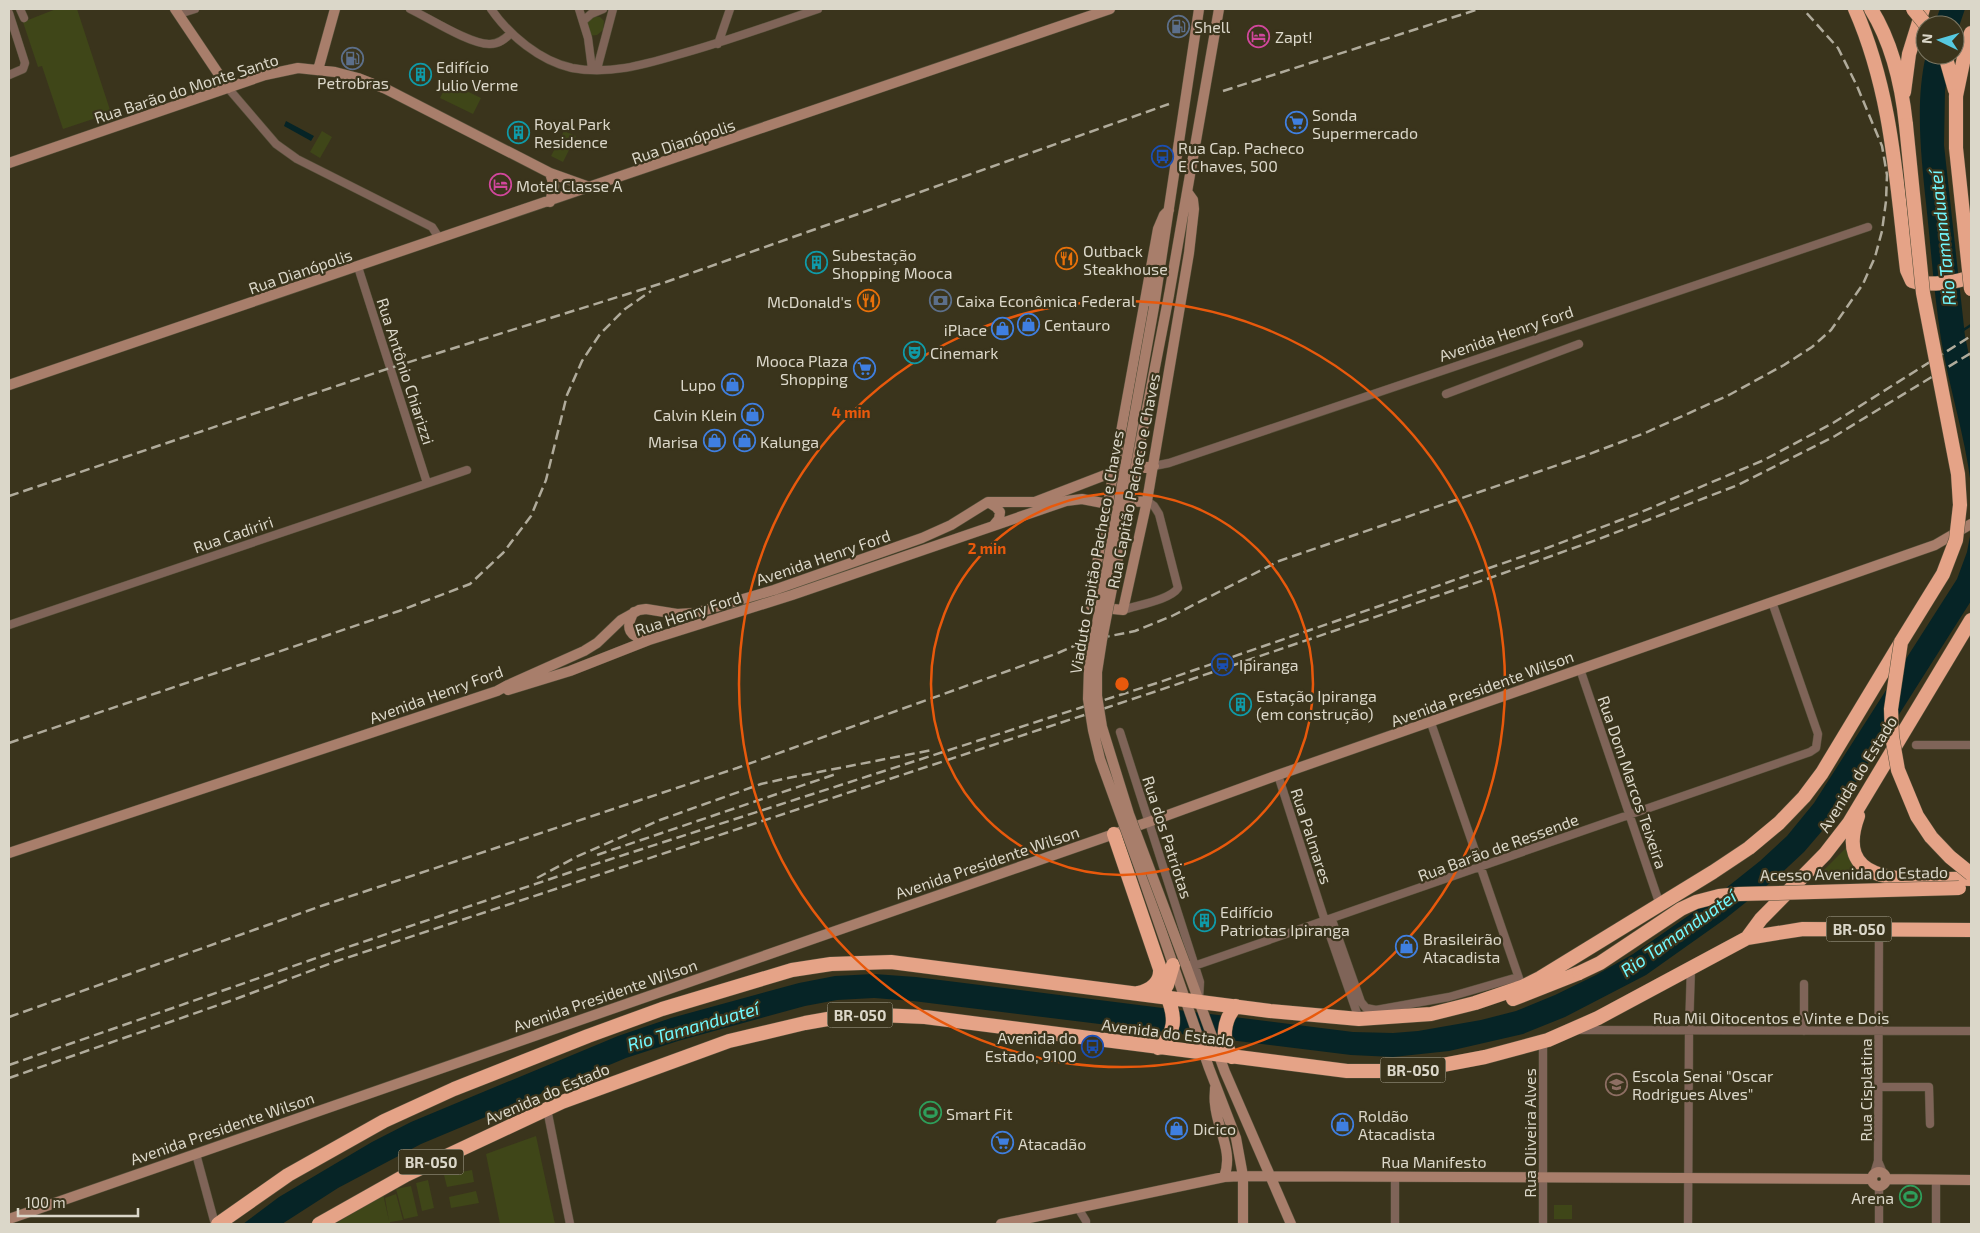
<svg xmlns="http://www.w3.org/2000/svg" width="1980" height="1233" viewBox="0 0 1980 1233" font-family="'Exo 2',sans-serif">
<style>
.green{fill:#3f4618}
.water{fill:#062426}
.lines{fill:none;stroke-linecap:round;stroke-linejoin:round}
.stream{stroke:#062426;stroke-width:2.5}
.street-casing{stroke:#57513b;stroke-width:9}
.secondary-casing{stroke:#57513b;stroke-width:11}
.highway-casing{stroke:#57513b;stroke-width:15}
.street{stroke:#7f6458;stroke-width:8}
.secondary{stroke:#a87e6b;stroke-width:10}
.highway{stroke:#e5a387;stroke-width:14}
.rail{stroke:#b0ab9b;stroke-width:2.5;stroke-dasharray:10 5;stroke-linecap:butt}
.secondary-bridge-casing{stroke:#57513b;stroke-width:11;stroke-linecap:butt}
.highway-bridge-casing{stroke:#57513b;stroke-width:15;stroke-linecap:butt}
.secondary-bridge{stroke:#a87e6b;stroke-width:10}
.highway-bridge{stroke:#e5a387;stroke-width:14}
.ring{fill:none;stroke:#e8590c;stroke-width:2.5}
.labels{text-anchor:middle;dominant-baseline:central;stroke-width:4.5;stroke-linejoin:round;paint-order:stroke}
.shield{fill:#3a341c;stroke:#aba695;stroke-width:1}
.shield-label{font-size:15px;font-weight:bold;fill:#dbd7c9}
.poi-label{font-size:16px;fill:#dbd7c9;stroke:#3a341c;text-anchor:start}
.street-label{font-size:16px;fill:#dbd7c9;stroke:#3a341c}
.water-label{font-size:18px;font-style:italic;fill:#71f8fe;stroke:#3a341c}
.centre{fill:#e8590c;stroke:#3a341c;stroke-width:2.5}
.ring-label{font-size:15px;text-anchor:middle;font-weight:bold;fill:#e8590c;stroke:#3a341c;stroke-width:4.5;stroke-linejoin:round;paint-order:stroke}
</style>
<rect width="100%" height="100%" fill="#3a341c"/>
<path class="green" d="M56 9H77L111 113 63 129 42 66 38 67 23 22Z
M591 16 600 17 604 21 603 30 597 35 589 36 586 22Z
M448 82 481 98 473 114 440 98Z
M322 131 332 137 320 158 310 152Z
M564 131 576 136 563 162 551 156Z
M1846 848 1853 866 1866 880H1814Z
M536 1136 555 1224H500L486 1154Z
M472 1170 474 1182 447 1187 444 1175Z
M428 1180 434 1208 422 1211 416 1183Z
M411 1186 418 1216 404 1219 396 1189Z
M476 1191 479 1203 451 1208 449 1197Z
M383 1194 389 1221 385 1198 396 1194 403 1220 390 1222V1224H335Z
M1554 1205H1572V1219H1554Z"/>
<path class="water" d="M1940 9H1965L1955 38V25H1934Z
M1926 55H1951L1945 91 1944 145 1965 336 1971 365V485C1965 435 1949 388 1941 339 1934 294 1931 248 1926 203 1921 155 1915 102 1926 55Z
M286 121 314 136 311 141 284 126Z
M1971 531V601L1834 817 1804 852 1775 879 1725 919 1646 975 1565 1017 1523 1034 1449 1051 1393 1057 1351 1055 913 1001 874 998 837 1000 805 1006 678 1041 626 1058 421 1144 338 1188 282 1224H243L279 1197 372 1142 411 1122 618 1036 671 1018 799 983 835 976 874 974 916 977 1353 1032 1393 1033 1418 1031 1481 1020 1516 1011 1555 995 1596 975 1633 954 1711 900 1760 861 1787 836 1814 803 1957 579 1967 552Z"/>
<g class="lines">
<path class="stream" d="M1962 331 1971 325"/>
<defs>
<path id="street" d="M20 9 24 18
M410 9C429 18 471 45 490 44 499 44 505 39 511 33
M491 9C509 35 540 61 572 68 608 75 643 65 677 55 725 42 771 25 818 9
M579 9 588 38 592 69
M9 13 25 63 23 69 9 75
M179 14 195 9
M583 21 591 14 603 9
M718 44 730 9
M597 69 613 9
M228 88 276 144 297 159 432 227 439 238
M358 267 427 483
M1446 394 1579 344
M1154 466 1169 463 1868 227
M1123 610C1137 605 1170 600 1178 588L1159 514 1154 506 1147 501
M9 625 467 470
M1580 669 1660 905
M1431 723 1522 987
M1120 732 1200 982 1199 998
M1916 745H1971
M1278 775 1325 921 1359 1019
M1332 920 1361 1002 1366 1008 1376 1010 1449 997 1518 977
M1194 966 1810 752 1816 748 1818 734 1772 602
M1578 1030 1971 1031
M1804 1031V984
M1879 1087H1929L1930 1124
M547 1109 570 1224
M196 1154 215 1224
M1878 1161 1883 1173
M1874 1174 1878 1161 1879 929
M1395 1176V1224
M1078 1208 1086 1221V1224
M1543 1224V1042
M1688 1224 1689 1030 1691 967
M1879 1224V1187
M1936 1224V1180"/>
<path id="secondary" d="M175 9 228 88
M318 70 335 9
M9 163 265 75 298 68 335 72 358 78 386 89 550 173 592 188
M550 202 554 186 550 173
M1169 210 1164 215 1158 229 1090 602 1091 606 1094 607 1123 610 1147 501 1189 253 1194 209 1193 200 1188 193
M1169 295 1219 9
M1154 307 1199 9
M9 385C376 261 743 135 1110 9
M988 502 996 507 1000 512 999 519 994 525
M634 612C624 629 630 637 648 640
M508 690 570 671 649 640 792 595 1066 501 1082 499 1108 504 1147 501
M9 853 497 691 508 685 584 651 597 643 621 620 639 610 646 609 677 614 695 613 774 590 922 538 951 525 988 502H1035L1113 472 1154 466
M1141 872 1209 1068 1236 1138 1243 1176V1224
M1185 963 1225 1072 1291 1224
M1215 1088C1215 1093 1214 1099 1215 1104 1217 1130 1234 1151 1224 1177
M1872 1179a7 7 0 1 1 14 0a7 7 0 1 1-14 0Z
M1886 1179 1971 1180
M9 1219 1157 819 1278 775 1935 545 1971 524
M1001 1224 1224 1177 1243 1176 1872 1179"/>
<path id="highway" d="M1855 9C1892 93 1896 180 1907 270L1912 281C1925 286 1959 283 1971 276
M1871 9C1892 43 1902 86 1906 125
M1945 55 1955 90
M1904 92 1909 54 1923 9
M1956 96 1966 48 1971 33
M1858 816C1829 895 1927 877 1971 879
M1114 834 1160 969C1161 983 1151 990 1138 993
M1747 938 1803 929 1971 930
M1161 996 1167 985 1173 965
M1513 999 1579 973
M1158 1048C1176 1034 1176 1017 1167 996
M1232 1057C1221 1041 1223 1020 1236 1006
M218 1224 288 1175 384 1121 454 1089 588 1036 662 1009 792 970 831 964 891 962 1270 1011 1359 1019 1431 1014 1475 1003 1522 987 1540 978 1713 872 1749 848 1779 823 1804 797 1822 773 1901 642
M319 1224 406 1175 562 1102 729 1041 805 1023 839 1017 879 1015 925 1017 1347 1071H1391L1427 1068 1485 1057 1548 1040 1598 1018 1747 938 1761 919 1825 854 1849 823 1971 620"/>
</defs>
<use href="#street" class="street-casing"/>
<use href="#secondary" class="secondary-casing"/>
<use href="#highway" class="highway-casing"/>
<use href="#street" class="street"/>
<use href="#secondary" class="secondary"/>
<use href="#highway" class="highway"/>
<path class="rail" d="M1223 91 1479 9
M9 496 390 368 666 282 1169 104
M9 743 399 611 470 584 503 553 531 516 546 480 567 395 582 361 600 334 625 309 651 291
M597 855 836 774
M537 878 576 857 660 820 761 784 788 778 932 750
M9 1017 324 905 737 768 1058 653 1085 641 1135 631 1172 616 1279 561 1584 456 1645 433 1729 395 1784 365 1812 347 1831 330 1863 284 1875 257 1882 231 1886 201 1887 175 1882 146 1857 86 1838 48 1803 9
M9 1065 348 947 577 870 1157 683 1547 548 1639 513 1764 460 1833 423 1971 336
M9 1078 233 1000 337 961 1157 691 1487 579 1599 539 1738 485 1835 436 1971 353"/>
<defs>
<path id="secondary-bridge" d="M1169 295 1102 640 1097 672V696L1102 727 1129 814 1185 963
M1141 872 1100 759 1093 730 1088 699 1089 668 1154 307"/>
<path id="highway-bridge" d="M1913 9 1926 25
M1956 96V148L1971 289
M1906 125 1923 293 1958 474 1960 505 1956 540 1943 574 1901 642 1891 709 1892 736 1898 770 1917 816 1931 837 1950 857 1971 874
M1579 973 1600 963 1681 909 1696 902 1719 896 1739 894 1959 888"/>
</defs>
<use href="#secondary-bridge" class="secondary-bridge-casing"/>
<use href="#highway-bridge" class="highway-bridge-casing"/>
<use href="#secondary-bridge" class="secondary-bridge"/>
<use href="#highway-bridge" class="highway-bridge"/>
</g>
<g class="ring">
<circle cx="1122" cy="684" r="191"/>
<circle cx="1122" cy="684" r="383"/>
</g>
<defs>
<symbol id="fuel-ring" viewBox="-11 -11 22 22"><circle r="9.5" fill="#3a341c" stroke="#5c6f8a" stroke-width="1.5"/><path d="M-5.5-6h7V0h2V4h1.3V-2.5L3-4.5l.8-.8L6-3V5H2.5V1h-1V6h-7ZM-4.2-4.7v3.2H.2V-4.7Z" fill="#5c6f8a"/></symbol>
<symbol id="hotel-ring" viewBox="-11 -11 22 22"><circle r="9.5" fill="#3a341c" stroke="#d1479c" stroke-width="1.5"/><path d="M-6-4.5h1.5V1H6V5H4.5V3h-9V5H-6ZM-4 0a1.8 1.8 0 1 1 3.6 0ZM.5 0V-2.5h3Q6-2.5 6 0Z" fill="#d1479c"/></symbol>
<symbol id="building-ring" viewBox="-11 -11 22 22"><circle r="9.5" fill="#3a341c" stroke="#0f9aa8" stroke-width="1.5"/><path d="M-4-6H4V6H1V3H-1V6H-4ZM-2.5-4.3h1.7v1.8h-1.7ZM.8-4.3h1.7v1.8H.8ZM-2.5-1h1.7V.8h-1.7ZM.8-1h1.7V.8H.8Z" fill="#0f9aa8"/></symbol>
<symbol id="supermarket-ring" viewBox="-11 -11 22 22"><circle r="9.5" fill="#3a341c" stroke="#3f7fe0" stroke-width="1.5"/><path d="M-6-5.5h2.5l.6 2H6L4.5 2H-2.5L-4.4-4H-6ZM-1.5 3.2a1.3 1.3 0 1 0 .1 0ZM3 3.2a1.3 1.3 0 1 0 .1 0Z" fill="#3f7fe0"/></symbol>
<symbol id="bus-ring" viewBox="-11 -11 22 22"><circle r="9.5" fill="#3a341c" stroke="#1a4fb4" stroke-width="1.5"/><path d="M-5-6H5V4H4V6H2V4H-2V6H-4V4H-5ZM-3.5-4V0h7V-4ZM-3.5 1.2v1.5H-2V1.2ZM2 1.2v1.5H3.5V1.2Z" fill="#1a4fb4"/></symbol>
<symbol id="restaurant-ring" viewBox="-11 -11 22 22"><circle r="9.5" fill="#3a341c" stroke="#e8710a" stroke-width="1.5"/><path d="M-5-6h1v4h1v-4h1v4h1v-4h1v5L-1.5 .5V6h-2V.5L-5-1ZM5-6V6H3V1.5H1.5Q1.5-4 5-6Z" fill="#e8710a"/></symbol>
<symbol id="bank-ring" viewBox="-11 -11 22 22"><circle r="9.5" fill="#3a341c" stroke="#5c6f8a" stroke-width="1.5"/><path d="M-6-4H6V4H-6ZM0-2.3a2.3 2.3 0 1 0 0 4.6a2.3 2.3 0 1 0 0-4.6Z" fill="#5c6f8a"/></symbol>
<symbol id="shop-ring" viewBox="-11 -11 22 22"><circle r="9.5" fill="#3a341c" stroke="#3f7fe0" stroke-width="1.5"/><path d="M-5-2.5h2.3a2.7 3.5 0 0 1 5.4 0H5L5.5 6h-11ZM-1.5-2.5h3a1.5 2.3 0 0 0-3 0Z" fill="#3f7fe0"/></symbol>
<symbol id="theatre-ring" viewBox="-11 -11 22 22"><circle r="9.5" fill="#3a341c" stroke="#0f9aa8" stroke-width="1.5"/><path d="M-5-5.5Q0-4 5-5.5V0Q5 5 0 6Q-5 5-5 0ZM-3.3-2.5H-1v1.5H-3.3ZM1-2.5H3.3v1.5H1ZM-2.8 1Q0 5.5 2.8 1Z" fill="#0f9aa8"/></symbol>
<symbol id="station-ring" viewBox="-11 -11 22 22"><circle r="9.5" fill="#3a341c" stroke="#1a4fb4" stroke-width="1.5"/><path d="M-3-6H3Q5-6 5-4V2Q5 4 3 4L4.5 6H3L1.5 4h-3L-3 6H-4.5L-3 4Q-5 4-5 2V-4Q-5-6-3-6ZM-3.5-4v3h7v-3ZM-3.5 1v1.5H-2V1ZM2 1v1.5H3.5V1Z" fill="#1a4fb4"/></symbol>
<symbol id="school-ring" viewBox="-11 -11 22 22"><circle r="9.5" fill="#3a341c" stroke="#8d6e63" stroke-width="1.5"/><path d="M0-5L7-2L0 1L-7-2ZM-4 1L0 2.5L4 1V4Q0 6-4 4Z" fill="#8d6e63"/></symbol>
<symbol id="stadium-ring" viewBox="-11 -11 22 22"><circle r="9.5" fill="#3a341c" stroke="#2e9e5b" stroke-width="1.5"/><path d="M0-5a6.5 5 0 1 0 0 10a6.5 5 0 1 0 0-10ZM-3.5-1.8h7v3.6h-7Z" fill="#2e9e5b"/></symbol>
</defs>
<g fill-rule="evenodd">
<use href="#fuel-ring" x="1166" y="14" width="25" height="25"/>
<use href="#hotel-ring" x="1246" y="24" width="25" height="25"/>
<use href="#fuel-ring" x="340" y="46" width="25" height="25"/>
<use href="#building-ring" x="408" y="62" width="25" height="25"/>
<use href="#supermarket-ring" x="1284" y="110" width="25" height="25"/>
<use href="#building-ring" x="506" y="120" width="25" height="25"/>
<use href="#bus-ring" x="1150" y="144" width="25" height="25"/>
<use href="#hotel-ring" x="488" y="172" width="25" height="25"/>
<use href="#restaurant-ring" x="1054" y="246" width="25" height="25"/>
<use href="#building-ring" x="804" y="250" width="25" height="25"/>
<use href="#bank-ring" x="928" y="288" width="25" height="25"/>
<use href="#restaurant-ring" x="856" y="288" width="25" height="25"/>
<use href="#shop-ring" x="1016" y="312" width="25" height="25"/>
<use href="#shop-ring" x="990" y="316" width="25" height="25"/>
<use href="#theatre-ring" x="902" y="340" width="25" height="25"/>
<use href="#supermarket-ring" x="852" y="356" width="25" height="25"/>
<use href="#shop-ring" x="720" y="372" width="25" height="25"/>
<use href="#shop-ring" x="740" y="402" width="25" height="25"/>
<use href="#shop-ring" x="702" y="428" width="25" height="25"/>
<use href="#shop-ring" x="732" y="428" width="25" height="25"/>
<use href="#station-ring" x="1210" y="652" width="25" height="25"/>
<use href="#building-ring" x="1228" y="692" width="25" height="25"/>
<use href="#building-ring" x="1192" y="908" width="25" height="25"/>
<use href="#shop-ring" x="1394" y="934" width="25" height="25"/>
<use href="#bus-ring" x="1080" y="1034" width="25" height="25"/>
<use href="#school-ring" x="1604" y="1072" width="25" height="25"/>
<use href="#stadium-ring" x="918" y="1100" width="25" height="25"/>
<use href="#shop-ring" x="1330" y="1112" width="25" height="25"/>
<use href="#shop-ring" x="1164" y="1116" width="25" height="25"/>
<use href="#supermarket-ring" x="990" y="1130" width="25" height="25"/>
<use href="#stadium-ring" x="1898" y="1184" width="25" height="25"/>
</g>
<g class="labels">
<g class="shield">
<rect x="1826.5" y="916.5" width="65" height="25" rx="4"/>
<rect x="827.5" y="1002.5" width="65" height="25" rx="4"/>
<rect x="1380.5" y="1057.5" width="65" height="25" rx="4"/>
<rect x="398.5" y="1149.5" width="65" height="25" rx="4"/>
</g>
<g class="shield-label">
<text x="1859" y="929">BR-050</text>
<text x="860" y="1015">BR-050</text>
<text x="1413" y="1070">BR-050</text>
<text x="431" y="1162">BR-050</text>
</g>
<g class="poi-label">
<text x="1194" y="26">Shell</text>
<text x="1275" y="36">Zapt!</text>
<text x="436" y="66">Edifício<tspan x="436" dy="18">Julio Verme</tspan></text>
<text x="353" y="82" text-anchor="middle">Petrobras</text>
<text x="1312" y="114">Sonda<tspan x="1312" dy="18">Supermercado</tspan></text>
<text x="534" y="123">Royal Park<tspan x="534" dy="18">Residence</tspan></text>
<text x="1178" y="147">Rua Cap. Pacheco<tspan x="1178" dy="18">E Chaves, 500</tspan></text>
<text x="516" y="185">Motel Classe A</text>
<text x="1083" y="250">Outback<tspan x="1083" dy="18">Steakhouse</tspan></text>
<text x="832" y="254">Subestação<tspan x="832" dy="18">Shopping Mooca</tspan></text>
<text x="956" y="300">Caixa Econômica Federal</text>
<text x="852" y="301" text-anchor="end">McDonald's</text>
<text x="1044" y="324">Centauro</text>
<text x="987" y="329" text-anchor="end">iPlace</text>
<text x="930" y="352">Cinemark</text>
<text x="848" y="360" text-anchor="end">Mooca Plaza<tspan x="848" dy="18">Shopping</tspan></text>
<text x="716" y="384" text-anchor="end">Lupo</text>
<text x="737" y="414" text-anchor="end">Calvin Klein</text>
<text x="698" y="441" text-anchor="end">Marisa</text>
<text x="760" y="441">Kalunga</text>
<text x="1239" y="664">Ipiranga</text>
<text x="1256" y="695">Estação Ipiranga<tspan x="1256" dy="18">(em construção)</tspan></text>
<text x="1220" y="911">Edifício<tspan x="1220" dy="18">Patriotas Ipiranga</tspan></text>
<text x="1423" y="938">Brasileirão<tspan x="1423" dy="18">Atacadista</tspan></text>
<text x="1077" y="1037" text-anchor="end">Avenida do<tspan x="1077" dy="18">Estado, 9100</tspan></text>
<text x="1632" y="1075">Escola Senai "Oscar<tspan x="1632" dy="18">Rodrigues Alves"</tspan></text>
<text x="946" y="1113">Smart Fit</text>
<text x="1358" y="1115">Roldão<tspan x="1358" dy="18">Atacadista</tspan></text>
<text x="1193" y="1128">Dicico</text>
<text x="1018" y="1143">Atacadão</text>
<text x="1894" y="1197" text-anchor="end">Arena</text>
</g>
<g class="street-label">
<text transform="translate(186 88) rotate(-18)">Rua Barão do Monte Santo</text>
<text transform="translate(683 141) rotate(-19)">Rua Dianópolis</text>
<text transform="translate(300 271) rotate(-19)">Rua Dianópolis</text>
<text transform="translate(1506 333) rotate(-19)">Avenida Henry Ford</text>
<text transform="translate(406 371) rotate(72)">Rua Antônio Chiarizzi</text>
<text transform="translate(1133 481) rotate(-79)">Rua Capitão Pacheco e Chaves</text>
<text transform="translate(233 534) rotate(-19)">Rua Cadiriri</text>
<text transform="translate(1096 552) rotate(-80)">Viaduto Capitão Pacheco e Chaves</text>
<text transform="translate(823 557) rotate(-19)">Avenida Henry Ford</text>
<text transform="translate(688 613) rotate(-18)">Rua Henry Ford</text>
<text transform="translate(1482 688) rotate(-20)">Avenida Presidente Wilson</text>
<text transform="translate(436 694) rotate(-20)">Avenida Henry Ford</text>
<text transform="translate(1857 774) rotate(-58)">Avenida do Estado</text>
<text transform="translate(1633 782) rotate(71)">Rua Dom Marcos Teixeira</text>
<text transform="translate(1312 836) rotate(72)">Rua Palmares</text>
<text transform="translate(1168 837) rotate(72)">Rua dos Patriotas</text>
<text transform="translate(1498 847) rotate(-20)">Rua Barão de Ressende</text>
<text transform="translate(987 862) rotate(-19)">Avenida Presidente Wilson</text>
<text transform="translate(1854 873) rotate(-1)">Acesso Avenida do Estado</text>
<text transform="translate(605 995) rotate(-19)">Avenida Presidente Wilson</text>
<text x="1771" y="1017">Rua Mil Oitocentos e Vinte e Dois</text>
<text transform="translate(1168 1032) rotate(7)">Avenida do Estado</text>
<text transform="translate(1865 1090) rotate(-90)">Rua Cisplatina</text>
<text transform="translate(547 1093) rotate(-23)">Avenida do Estado</text>
<text transform="translate(222 1128) rotate(-19)">Avenida Presidente Wilson</text>
<text transform="translate(1529 1133) rotate(-90)">Rua Oliveira Alves</text>
<text x="1434" y="1161">Rua Manifesto</text>
</g>
<g class="water-label">
<text transform="translate(1942 238) rotate(-96)">Rio Tamanduateí</text>
<text transform="translate(1678 933) rotate(-35)">Rio Tamanduateí</text>
<text transform="translate(693 1026) rotate(-16)">Rio Tamanduateí</text>
</g>
</g>
<circle cx="1122" cy="684" r="8" class="centre"/>
<g class="ring-label">
<text x="851" y="418">4 min</text>
<text x="987" y="554">2 min</text>
</g>
<rect width="1980" height="1233" fill="none" stroke="#dbd7c9" stroke-width="20"/>
<g transform="translate(1940 40) rotate(275)"><circle r="24" fill="#3a341c" stroke="#7a7561"/>
<path d="M0-4L9 19L0 12L-9 19Z" fill="#56c9e0"/>
<text y="-8" font-size="14" font-weight="bold" text-anchor="middle" fill="#dbd7c9">N</text>
</g>
<path d="M18 1208v8h120v-8" fill="none" stroke="#dbd7c9" stroke-width="2.5"/>
<text x="25" y="1208" font-size="15" fill="#dbd7c9" stroke="#3a341c" stroke-width="4" paint-order="stroke">100 m</text>
</svg>
